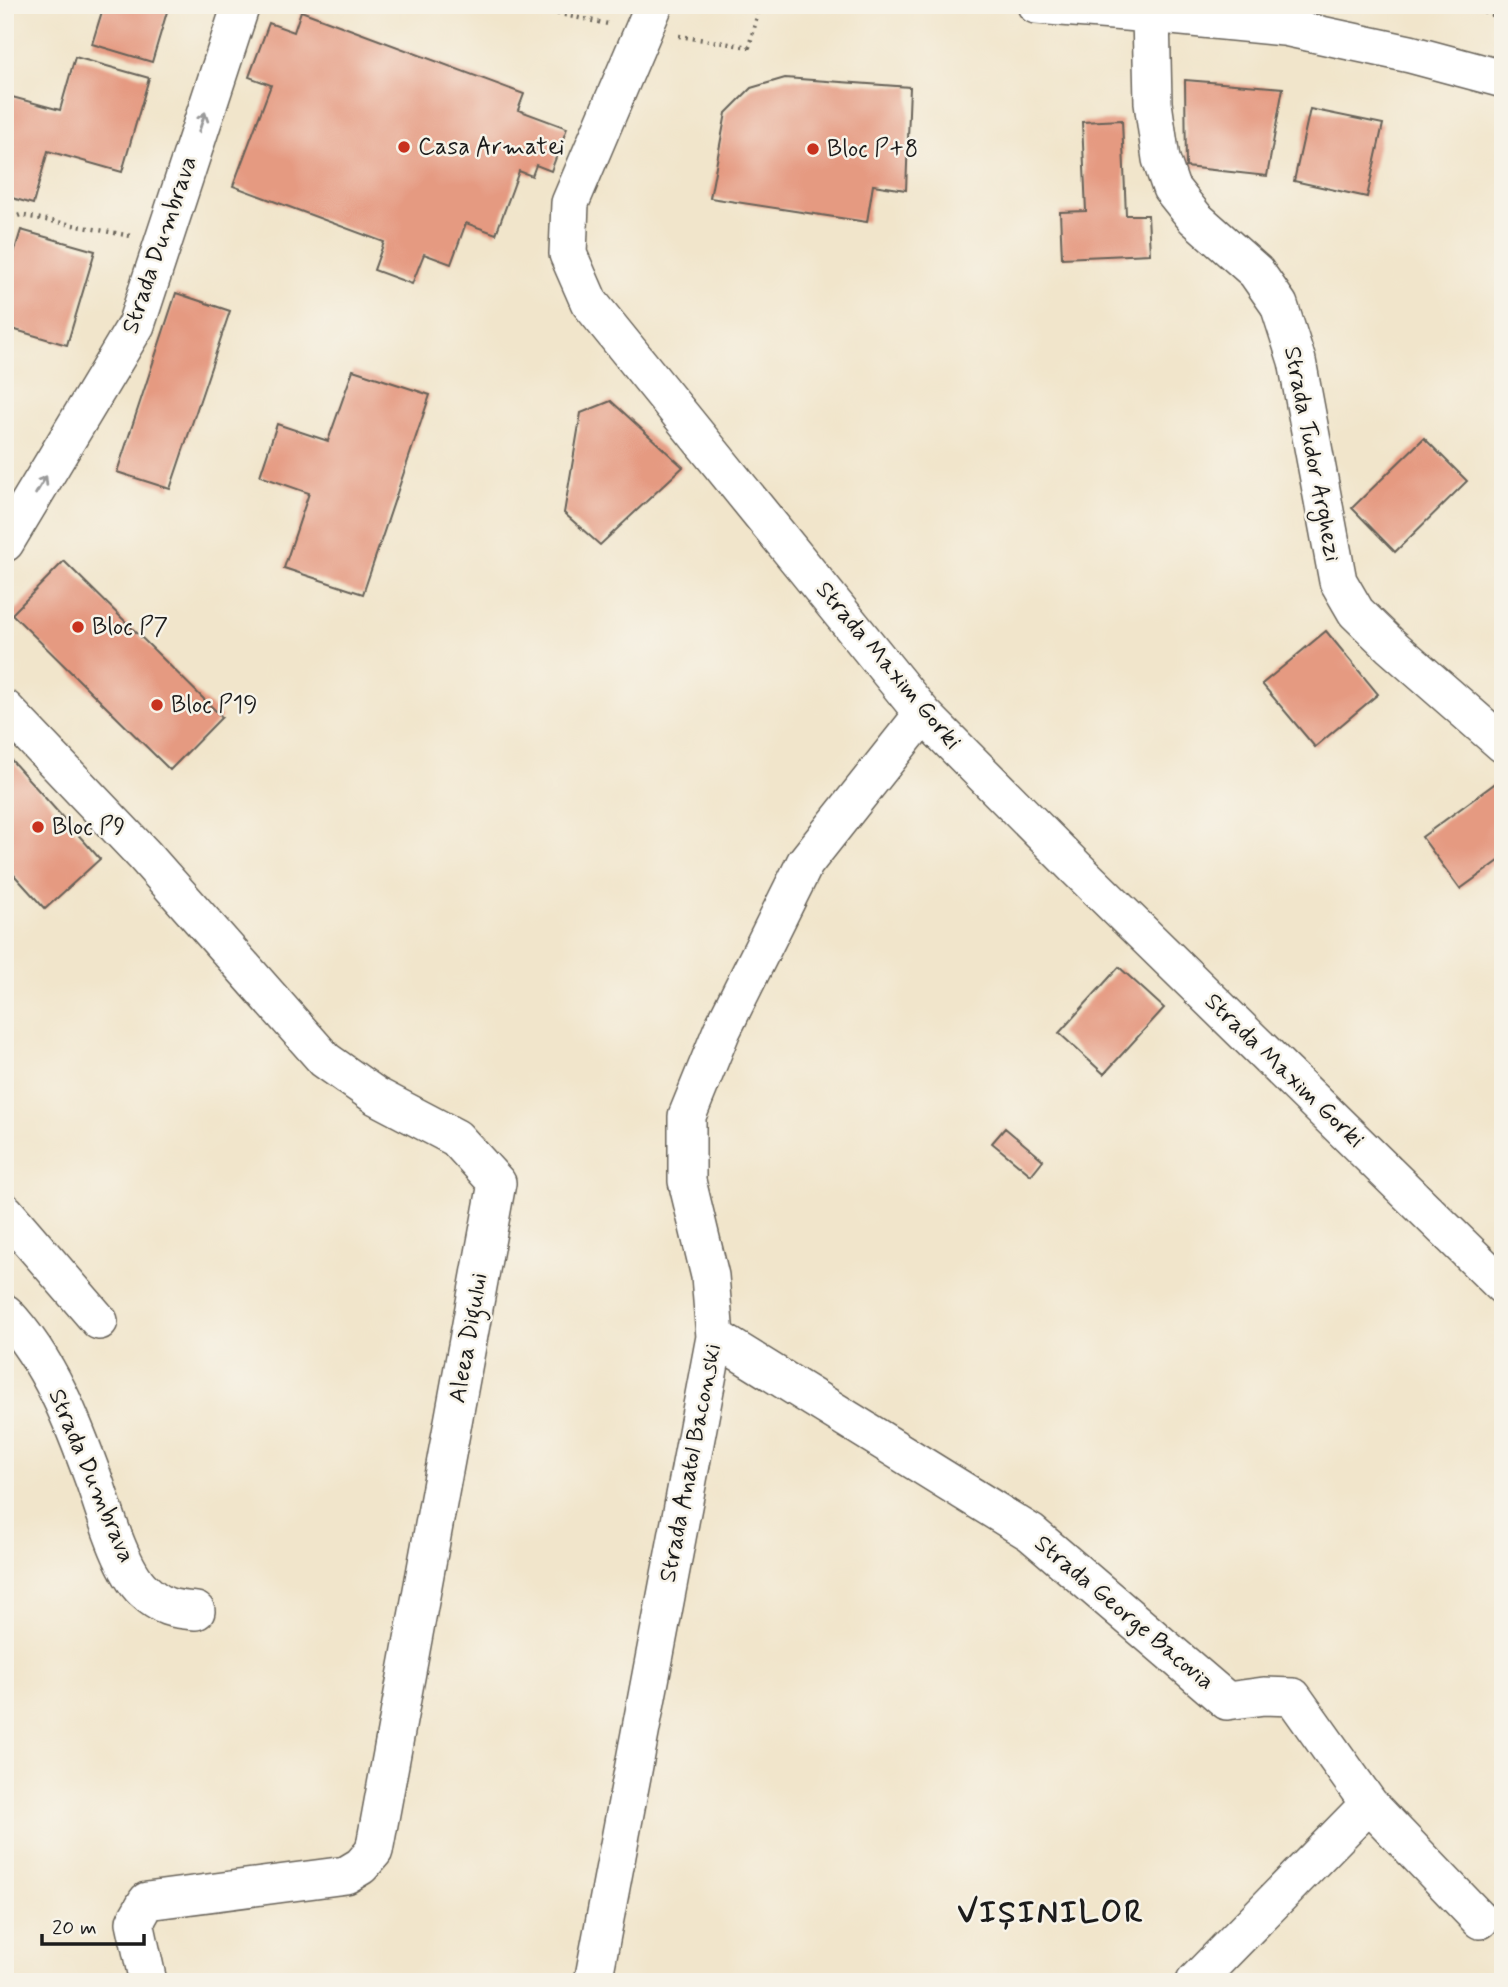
<svg xmlns="http://www.w3.org/2000/svg" width="1508" height="1987" viewBox="0 0 1508 1987" font-family="Mynerve,sans-serif">
<style>
.building{fill:#e59a81}
.lines{fill:none;stroke-linecap:round;stroke-linejoin:round}
.minor-casing{stroke:#676259;stroke-width:40}
.path{stroke:#676259;stroke-width:4.5;stroke-dasharray:2 5;stroke-linecap:butt}
.minor{stroke:#fff;stroke-width:37}
.oneway{stroke:#999}
.poi-dot{fill:#c8321e;stroke:#f7f3e8;stroke-width:2.5}
.labels{text-anchor:middle;dominant-baseline:central;stroke-width:5;stroke-linejoin:round;paint-order:stroke}
.poi-label{font-size:24px;fill:#1c1c1c;stroke:#f7f3e8;text-anchor:start}
.street-label{font-size:24px;fill:#1c1c1c;stroke:#f7f3e8}
.district-label{font-size:32px;font-weight:bold;letter-spacing:2px;fill:#1c1c1c;stroke:#f7f3e8}
</style>
<rect width="100%" height="100%" fill="#f7f3e8"/>
<filter id="ink" filterUnits="userSpaceOnUse"><feTurbulence type="fractalNoise" baseFrequency=".0143" numOctaves="2"/><feDisplacementMap in="SourceGraphic" scale="14" xChannelSelector="R" yChannelSelector="G"/><feConvolveMatrix kernelMatrix="1 2 1 2 8 2 1 2 1" color-interpolation-filters="sRGB"/></filter>
<filter id="wash" filterUnits="userSpaceOnUse"><feTurbulence type="fractalNoise" baseFrequency=".00686" numOctaves="4" result="noise"/><feDisplacementMap in="SourceGraphic" scale="28" xChannelSelector="R" yChannelSelector="G"/><feGaussianBlur stdDeviation="1.57" result="paint"/><feColorMatrix in="noise" values="0 0 0 0 0 0 0 0 0 0 0 0 0 0 0 0 0 1.4 0 .05"/><feComposite in="paint" operator="in"/></filter>
<g filter="url(#wash)">
<rect width="100%" height="100%" fill="#f1e5cb"/>
<g id="blocks">
<path class="building" d="M104 5H169L152 62 92 44Z
M301 11 524 94 518 110 567 128 551 171 536 165 532 176 519 171 496 234 466 223 451 264 424 254 412 284 374 270 384 242 233 186 271 85 249 77 269 23 294 32Z
M75 57 149 78 122 172 48 151 33 204 5 196V95L60 110Z
M785 78 910 87 906 190 873 185 867 222 710 198 726 113 751 88Z
M1185 80 1283 88 1267 176 1186 167Z
M1310 109 1383 124 1367 197 1294 181Z
M1122 120 1126 215H1148L1150 254 1062 258 1060 212 1086 211 1082 122Z
M21 230 95 251 67 345 5 327V283Z
M176 293 230 311 170 489 117 472Z
M353 370 430 395 363 594 284 568 309 493 260 476 277 424 328 441Z
M611 401 683 467 600 545 564 513 581 413Z
M1424 438 1467 481 1395 552 1352 508Z
M64 561 222 717 170 770 12 614Z
M1326 631 1378 694 1315 747 1262 684Z
M5 753 100 859 45 909 5 865Z
M1497 782 1503 790V858L1460 889 1422 837Z
M1119 967 1164 1008 1104 1074 1059 1033Z
M1005 1128 1043 1160 1031 1175 992 1143Z"/>
</g>
</g>
<g filter="url(#ink)">
<use href="#blocks" fill-opacity="0" stroke="#676259" stroke-width="2"/>
<g class="lines">
<defs>
<path id="minor" d="M654 5 570 203 568 254 589 302 923 714 1076 868 1503 1286
M1036 5 1151 14 1284 27 1410 54 1503 79
M1151 14 1153 103 1161 159 1171 188 1195 218 1256 272 1279 305 1297 361 1338 581 1356 612 1390 645 1503 744
M5 543 136 325 241 5
M5 709 144 855 325 1060 376 1096 456 1138 497 1183 374 1851 361 1866 346 1875 147 1901 135 1922 148 1982
M5 1212 99 1321
M5 1313C50 1361 73 1422 95 1483 105 1512 121 1569 143 1590 162 1608 172 1609 196 1611
M715 1337 1031 1533 1227 1701 1264 1696 1293 1697 1369 1804 1480 1920
M593 1982 715 1337 710 1276 687 1181V1116L722 1030 805 863 923 714
M1195 1982 1369 1804"/>
</defs>
<use href="#minor" class="minor-casing"/>
<path class="path" d="M516 5 608 24
M1465 5 1503 19
M553 14 555 5
M679 36 749 47 760 5
M5 221 20 215 131 236"/>
<use href="#minor" class="minor"/>
</g>
<defs><path id="oneway-shaft" d="M-6 0H5M1.5-3L5.5 0L1.5 3" fill="none" stroke-width="1.6" stroke-linecap="round" stroke-linejoin="round" transform="scale(1.75)"/></defs>
<g class="oneway">
<use href="#oneway-shaft" transform="translate(202 122) rotate(-72)"/>
<use href="#oneway-shaft" transform="translate(41 485) rotate(-59)"/>
</g>
</g>
<g class="poi-dot">
<circle cx="404" cy="147" r="7"/>
<circle cx="813" cy="149" r="7"/>
<circle cx="78" cy="627" r="7"/>
<circle cx="157" cy="705" r="7"/>
<circle cx="38" cy="827" r="7"/>
</g>
<g class="labels">
<g class="poi-label">
<text x="418" y="147">Casa Armatei</text>
<text x="827" y="149">Bloc P+8</text>
<text x="92" y="627">Bloc P7</text>
<text x="171" y="705">Bloc P19</text>
<text x="52" y="827">Bloc P9</text>
</g>
<g class="street-label">
<text transform="translate(160 245) rotate(-71)">Strada Dumbrava</text>
<text transform="translate(1312 454) rotate(79)">Strada Tudor Arghezi</text>
<text transform="translate(888 666) rotate(50)">Strada Maxim Gorki</text>
<text transform="translate(1284 1071) rotate(44)">Strada Maxim Gorki</text>
<text transform="translate(469 1338) rotate(-80)">Aleea Digului</text>
<text transform="translate(691 1463) rotate(-79)">Strada Anatol Baconski</text>
<text transform="translate(91 1476) rotate(67)">Strada Dumbrava</text>
<text transform="translate(1124 1613) rotate(40)">Strada George Bacovia</text>
</g>
<g class="district-label">
<text x="1051" y="1913">VIȘINILOR</text>
</g>
</g>
<rect width="1508" height="1987" fill="none" stroke="#f7f3e8" stroke-width="28"/>
<path d="M42 1934v10h102v-10" fill="none" stroke="#1c1c1c" stroke-width="3.5"/>
<text x="52" y="1934" font-size="21" fill="#1c1c1c" stroke="#f7f3e8" stroke-width="5" paint-order="stroke">20 m</text>
</svg>
